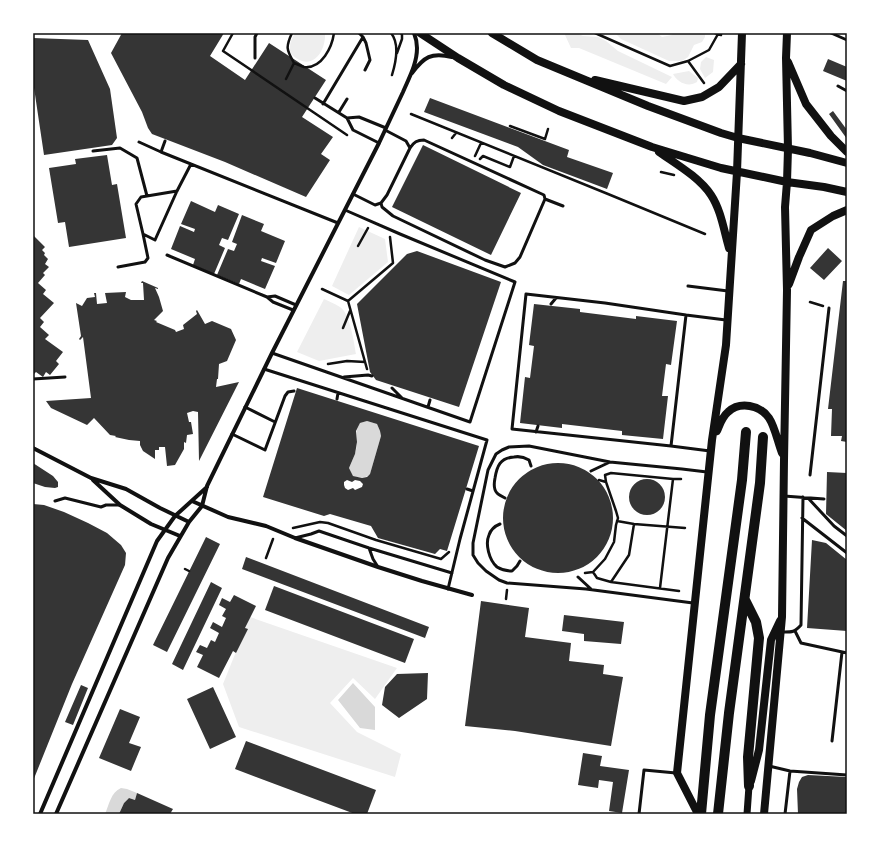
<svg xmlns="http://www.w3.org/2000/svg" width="880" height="847" viewBox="0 0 880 847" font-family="Raleway,sans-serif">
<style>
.green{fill:#eee}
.water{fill:#d9d9d9}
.building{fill:#353535;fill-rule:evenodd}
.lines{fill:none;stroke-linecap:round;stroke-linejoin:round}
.path{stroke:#111;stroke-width:2.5}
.service{stroke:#111;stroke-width:3}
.minor{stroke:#111;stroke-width:4}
.tertiary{stroke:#111;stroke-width:7}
.secondary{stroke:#111;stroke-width:8}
.primary{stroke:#111;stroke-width:10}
.neatline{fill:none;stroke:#111;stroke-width:1.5}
</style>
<rect width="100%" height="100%" fill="#fff"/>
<path class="green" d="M295 33H325C326 50 314 70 296 58 293 56 291 54 290 51 289 44 292 38 295 33Z
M566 33H576L583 36 598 37 606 41 618 51 672 77 666 84 579 48H571L565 35Z
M615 33H657L662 37 672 35 673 33H705V37L702 42 694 45 688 57 682 61H669L621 39Z
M706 57 714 60 713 72 705 78 700 69 701 62Z
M689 71 698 78 697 82C688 88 677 82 673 74Z
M359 227 385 239 388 262 349 295 332 286Z
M324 299C329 301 335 304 340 307 350 313 354 343 356 354L319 361 297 352Z
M250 617 397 668 375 699 353 678 330 703 357 732 401 754 395 777 239 727 223 684Z"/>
<path class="water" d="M367 421 377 424 380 431 381 436 370 474C365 479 360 478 353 476L349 468C353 459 357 451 357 442 357 433 355 433 360 423Z
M353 683 375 707V730L360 728 338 700Z
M121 788 127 789 137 793 135 800 129 798 124 803 119 814H105C109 805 111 792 121 788Z"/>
<path class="building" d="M122 33H224L210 56 245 80 269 43 326 80 302 117 333 137 321 154 330 160 306 197 225 162 152 134 148 128 142 112 111 53Z
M33 38 88 40 110 89 117 138 112 145 44 155 33 81Z
M828 59 847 67V81L823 71Z
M430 98 569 150 567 157 613 173 607 189 543 165 518 147 424 112Z
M833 111 847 130V139L829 114Z
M423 145 521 193 491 255 392 207Z
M107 155 112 185 117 184 126 238 69 247 65 222 58 223 49 168 76 164 75 159Z
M191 201 215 212 218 205 239 214 228 240 222 238 219 245 225 248 214 274 193 265 195 259 171 249 180 226 194 232 195 229 181 224Z
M242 215 264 224 261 231 285 241 276 263 262 258 261 261 275 266 265 289 241 279 239 284 217 275 228 249 234 251 237 244 232 242Z
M33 235 45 247 42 250 45 253 44 255 48 259 45 264 49 267 43 273 45 275 38 283 46 290 43 294 54 303 40 318 44 322 40 327 49 335 45 339 63 352 56 361 59 364 50 375 46 372 43 377 36 372 33 375Z
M828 248 842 261 824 280 810 268Z
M417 251 501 282 459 407 376 380 370 372 357 304 407 254Z
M142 281 158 288V289L155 288 159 297 163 311 154 320 157 321 156 322 175 330 176 332 184 329 183 325 197 314 196 311 197 310 205 324 212 321 231 329 236 340 227 361 219 364 218 379H217L216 387 239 382 199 461 198 412 193 411 187 413 189 422H191L193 434 187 435 186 443 184 442V449L175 465 167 466 165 447H159V450H155V459L143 451 140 445V441L129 440 115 437 116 436 110 435 94 418 87 425 51 408 46 401 91 398 83 337 80 340 79 339 81 336 76 303 82 306 87 298 95 297 94 293H96L97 304 107 303 105 293 126 292 125 297 131 300H144L143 283H141Z
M843 281H847V442L841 441 842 436H831L832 409H828Z
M534 304 580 309V312L636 319V316L677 321 671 365 666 364 662 396H668L663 439 622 435V431L562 424V428L520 423 525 377 530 378 534 346 529 345Z
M297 388 479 446 447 551 440 549 435 554 378 538 371 526 330 514 324 516 263 497ZM367 421 377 424 380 431 381 436 370 474 367 477 362 478 353 476 349 468 355 454 357 442 356 431 360 423ZM347 480 352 482 355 480 360 481 363 484 362 487 355 490 353 488 348 490 345 488 344 485V482Z
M503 518a55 55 0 1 1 110 0a55 55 0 1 1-110 0Z
M33 463 53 476 58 482V487L55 488 45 487 33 483Z
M827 472 847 473V531L826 514Z
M629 497a18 18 0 1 1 36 0a18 18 0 1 1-36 0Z
M33 504 44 505 64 512 88 523 107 533 121 545 126 553 125 565 72 684 33 781Z
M206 537 220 544 167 652 153 645Z
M812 540 826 543 847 560V631L807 628Z
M246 557 429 627 425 638 242 569Z
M211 582 222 588 183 670 172 664Z
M274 586 414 639 405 663 265 610Z
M234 595 256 606 245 628 248 629 236 653 233 651 219 678 197 667 203 655 196 652 200 645 207 648 211 640 215 642 219 633 210 628 213 622 222 627 226 618 222 616 226 609 219 605 222 598 230 602Z
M481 601 529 608 525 637 571 643 569 661 604 665 603 674 623 677 611 746 515 731 465 726Z
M564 615 624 622 621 644 584 641V634L562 631Z
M428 673 427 699 399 718 382 705 385 687 397 674Z
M81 685 88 688 73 725 65 722Z
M213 687 236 737 210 749 187 699Z
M120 709 140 717 129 743 141 747 131 771 99 758Z
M246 741 376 790 367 814H355L235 769Z
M583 753 602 756 600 766 629 770 622 813 609 811 613 782 599 780 598 788 578 785Z
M808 775 847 777V814H798L797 789 799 782 802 777Z
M137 793 173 809 170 814H119L124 803 129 798 135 800Z"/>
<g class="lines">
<path class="path" d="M233 33 223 51 347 135
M292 33C285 48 287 50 294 63 297 64 301 66 304 67 322 69 332 47 334 33
M391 33C400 44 396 62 392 75
M595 33 670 66 688 61 709 50 718 34
M715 33 721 35V33
M397 53 402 39V35L401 33
M688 61 704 83
M286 79 294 63
M411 114 608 194 705 234
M510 126 545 139 548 129
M452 138 456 133
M475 156 481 143
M480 159 483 156 510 167 514 156
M661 172 674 175
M358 246 368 228
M322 289 348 301
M810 302 823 306
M343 328 350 311
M328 364 347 361 365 362
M367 369 348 301 393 263 390 237
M606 482 605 475 611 473 673 479H681
M617 521 634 524 685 528
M293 528 320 522 328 523 376 540 441 559 449 552
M266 558 273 539
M185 569 189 571
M593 572 597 578 611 582 679 591
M585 573 593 572 605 559 614 542 616 525 618 518 616 511 606 482 599 480
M611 582 629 555 634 524
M660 588 673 479
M506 599 507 590"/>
<path class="service" d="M831 33 847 40
M363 37 366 43 370 60 365 70
M255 58V37L257 33
M838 86 847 91
M315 98 347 118 353 130 379 143
M323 104 363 37 359 33
M339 112 347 99
M347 118 359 117 386 128
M385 130 406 141 410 148
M139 142 161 152 338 223
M93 151 120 148 137 158 147 196
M161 152 165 141
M177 191 141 197 136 204 143 234 155 240 177 191 191 164
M353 194 375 205 381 203 387 195 410 148C414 142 417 140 424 140L544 195 545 199 520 257 515 263 505 267 485 260 393 216 382 207 381 203
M545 199 563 206
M167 255 267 297 273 302 293 310
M118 267 145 262 148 258 143 234
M688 286 728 291
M267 297 275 296 296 305
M551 304 556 298
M272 353 470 422 515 282 400 234 345 210
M264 369 487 440 460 539 448 589
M344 377 368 375 372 376
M33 379 65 377
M392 388 402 398
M337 399 338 393
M245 407 275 422
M428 407 430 400
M536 432 538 426
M232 434 265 450 285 396 288 392 294 391
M671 446 512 429 526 294 605 303 686 315
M710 451 671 446 686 315 726 320
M591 471 610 462
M810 475 829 308
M467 489 473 491
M784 496 824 499
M505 498C503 497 499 495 497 493 493 489 494 483 495 478 497 466 500 458 514 457 519 456 524 457 529 460L531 466
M808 498 834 526 847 536
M55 501 65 498 101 507 106 505H120
M802 518 847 553
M500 524C495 526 491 529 489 535 485 544 489 560 497 567 502 570 507 571 512 571L517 566 520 561
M295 538 311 534 319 531 369 548 452 573
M369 548 373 559 378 567
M578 577 591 589
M693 603 586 589 507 583 499 580 486 571 478 563 473 555V543L488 470 496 454 502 450 509 447 529 446 610 462 682 469 707 472
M795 631 801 643 847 653
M781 632C791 632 794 633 801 625L803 497
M832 741 842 652
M769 766 790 771 847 775
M639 814 644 770 676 773
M785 814 790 771"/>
<path class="minor" d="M412 73C424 57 431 52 452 57
M33 448 91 478 126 489 160 508 189 522
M93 480 120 505 151 524 180 536
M192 501 228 517 266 526 295 538 378 567 422 581 472 595
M40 814 157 541 175 516 207 487
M56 814 168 558 189 522 202 506 207 486 272 353 379 143C387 126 395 109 403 92 409 78 417 64 417 48 417 43 416 38 414 33"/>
<path class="tertiary" d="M747 814 749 786"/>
<path class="secondary" d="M420 33 458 58 504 85 559 111 652 147 721 168 787 182 824 187 847 192
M492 33 537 60 648 106 721 133 738 138 810 153 847 163
M788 62 806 104 831 136 847 152
M595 80 684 101 702 97 719 87 741 64
M659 152C676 164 699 177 711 195 721 210 724 231 729 248
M789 284 799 257 811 230 833 216 847 210
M717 431C720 424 722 417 728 412 740 401 760 405 769 418 775 427 778 443 782 453
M751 781 759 750 771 640 780 621
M698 814 677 773 712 440 726 345 737 172 742 33
M764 814 782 617 784 460 787 290 785 207 787 182 788 149 786 58 787 33"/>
<path class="primary" d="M745 600 756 622 759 638 748 757 749 786
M701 814 710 715 742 480 746 432
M718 814 729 713 760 483 763 437"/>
</g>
<rect width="880" height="847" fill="none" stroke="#ffffff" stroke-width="68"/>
<rect x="34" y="34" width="812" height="779" class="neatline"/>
</svg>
